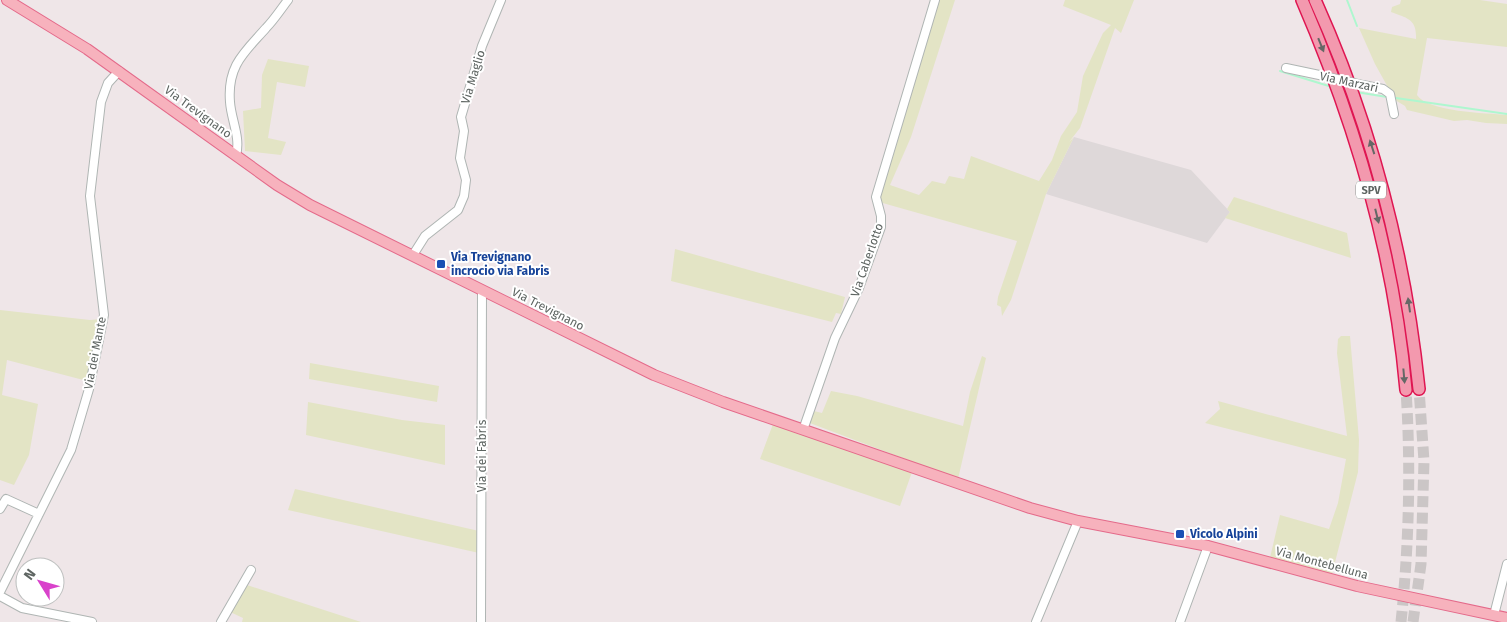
<svg xmlns="http://www.w3.org/2000/svg" width="1507" height="622" viewBox="0 0 1507 622" font-family="'Fira Sans',sans-serif">
<style>
.industrial{fill:#ded8d9}
.green{fill:#e3e4c5}
.lines{fill:none;stroke-linecap:round;stroke-linejoin:round}
.stream{stroke:#aef7cf;stroke-width:2}
.highway-tunnel{stroke:#cbc6c6;stroke-width:11;stroke-dasharray:11 5.5;stroke-linecap:butt}
.minor-casing{stroke:#afb5b3;stroke-width:10}
.major-casing{stroke:#e46a8a;stroke-width:12}
.highway-casing{stroke:#df1652;stroke-width:14}
.minor{stroke:#fff;stroke-width:8}
.major{stroke:#f7b2bd;stroke-width:10}
.highway{stroke:#f399ae;stroke-width:11}
.minor-bridge-casing{stroke:#afb5b3;stroke-width:10;stroke-linecap:butt}
.minor-bridge{stroke:#fff;stroke-width:8}
.oneway{fill:#656866}
.transit-dot{fill:#1a4fb4;stroke:#fff;stroke-width:2}
.labels{text-anchor:middle;dominant-baseline:central;stroke-width:4;stroke-linejoin:round;paint-order:stroke}
.shield{fill:#fff;stroke:#8e9391;stroke-width:1}
.shield-label{font-size:11px;font-weight:bold;fill:#5e6562}
.street-label{font-size:12px;fill:#5e6562;stroke:#fff}
.transit-label{font-size:12px;font-weight:bold;fill:#164399;stroke:#fff;text-anchor:start}
</style>
<rect width="100%" height="100%" fill="#efe6e8"/>
<path class="industrial" d="M1074 137 1191 170 1230 212 1207 243 1046 194Z"/>
<path class="green" d="M934 0H955L911 137 890 185 919 195 932 181 945 184 949 176 964 179 971 156 1039 181 1052 160 1061 136 1077 112 1083 76 1103 33 1111 25 1063 6 1065 0H1134L1121 33 1115 28 1080 128 1069 142 1074 137 1046 194 1011 300 1002 316 1001 307 997 305 998 297 1017 241 872 200Z
M1401 0H1480L1507 4V47L1427 38 1417 95C1428 112 1486 113 1507 115V124L1486 123 1467 120 1454 121 1407 110 1405 106 1395 100 1375 64 1359 28 1416 39C1417 19 1407 18 1391 12L1392 7 1400 4Z
M268 59 309 66 305 87 277 82 268 138 286 142 281 155 245 151 243 111 261 108 262 75Z
M1234 197 1347 233 1351 258 1225 218 1230 212 1227 209Z
M675 249 845 297 841 314 836 313 832 322 671 281Z
M0 310 90 320 102 319 91 382 7 360 2 395 38 404 29 455 14 485 0 480Z
M1341 336H1350L1359 440 1358 472 1331 578 1269 562 1280 515 1329 529 1338 503 1346 459 1205 423 1220 409 1218 401 1347 436 1337 353 1338 339Z
M982 356 986 358 958 479 802 420 810 410 822 413 831 391 857 396 963 426 970 392Z
M310 363 439 386 437 402 309 379Z
M308 402 402 420 445 425V465L306 435Z
M773 424 804 432 912 472 900 506 760 459Z
M295 489 479 531V553L288 510Z
M244 584 361 622H242L243 618 228 611Z"/>
<g class="lines">
<path class="stream" d="M1347 0 1357 26
M1280 71 1332 87
M1356 92 1387 97
M1396 98 1507 114"/>
<path class="highway-tunnel" d="M1401 622C1409 544 1411 468 1406 390
M1413 622 1421 564 1424 461 1419 389"/>
<defs>
<path id="minor" d="M1286 68 1324 76
M1363 85 1383 89 1390 94 1394 114
M236 155C241 138 231 119 230 102 227 65 245 52 266 28 274 20 281 9 288 0
M413 255 425 236 458 210 464 196 466 180 460 158 464 131 461 117 482 46 501 0
M803 430 835 338 859 288 881 227V216L876 197 935 0
M0 509 6 499 39 514
M0 592 71 450 89 389 104 315 90 196 101 102 108 83 119 71
M0 596 22 608 92 622
M1494 615 1507 564
M221 622 251 570
M481 622 482 290
M1036 622 1078 521
M1180 622 1208 546"/>
<path id="major" d="M7 0 87 49 277 185 310 205 654 375 723 402 1030 508 1078 521 1208 546 1357 586 1507 618"/>
<path id="highway" d="M1302 0C1356 125 1394 253 1406 390
M1315 0C1371 124 1405 253 1419 389"/>
</defs>
<use href="#minor" class="minor-casing"/>
<use href="#major" class="major-casing"/>
<use href="#highway" class="highway-casing"/>
<use href="#minor" class="minor"/>
<use href="#major" class="major"/>
<use href="#highway" class="highway"/>
<defs>
<path id="minor-bridge" d="M1324 76 1363 85"/>
</defs>
<use href="#minor-bridge" class="minor-bridge-casing"/>
<use href="#minor-bridge" class="minor-bridge"/>
</g>
<defs><path id="oneway-solid" d="M-6-.8H1V-3.2L6.5 0L1 3.2V.8H-6Z" transform="scale(1.25)"/></defs>
<g class="oneway">
<use href="#oneway-solid" transform="translate(1321 45) rotate(68)"/>
<use href="#oneway-solid" transform="translate(1372 147) rotate(-108)"/>
<use href="#oneway-solid" transform="translate(1377 216) rotate(76)"/>
<use href="#oneway-solid" transform="translate(1409 305) rotate(-98)"/>
<use href="#oneway-solid" transform="translate(1404 376) rotate(85)"/>
</g>
<g class="transit-dot">
<rect x="436" y="259" width="10" height="10" rx="2.5"/>
<rect x="1175" y="529" width="10" height="10" rx="2.5"/>
</g>
<g class="labels">
<rect class="shield" x="1356" y="181.5" width="30" height="17" rx="4"/>
<g class="shield-label">
<text x="1371" y="190">SPV</text>
</g>
<g class="street-label">
<text transform="translate(473 77) rotate(-73)">Via Maglio</text>
<text transform="translate(1349 82) rotate(12)">Via Marzari</text>
<text transform="translate(198 112) rotate(36)">Via Trevignano</text>
<text transform="translate(867 260) rotate(-71)">Via Caberlotto</text>
<text transform="translate(548 309) rotate(27)">Via Trevignano</text>
<text transform="translate(95 353) rotate(-79)">Via dei Mante</text>
<text transform="translate(482 456) rotate(-90)">Via dei Fabris</text>
<text transform="translate(1322 563) rotate(15)">Via Montebelluna</text>
</g>
<g class="transit-label">
<text x="451" y="257">Via Trevignano<tspan x="451" dy="14">incrocio via Fabris</tspan></text>
<text x="1190" y="534">Vicolo Alpini</text>
</g>
</g>
<g transform="translate(40 582) rotate(307)"><circle r="24" fill="#ffffff" stroke="#bfc1c0"/>
<path d="M0-4L9 19L0 12L-9 19Z" fill="#d942cb"/>
<text y="-8" font-size="14" font-weight="bold" text-anchor="middle" fill="#5e6562">N</text>
</g>
</svg>
